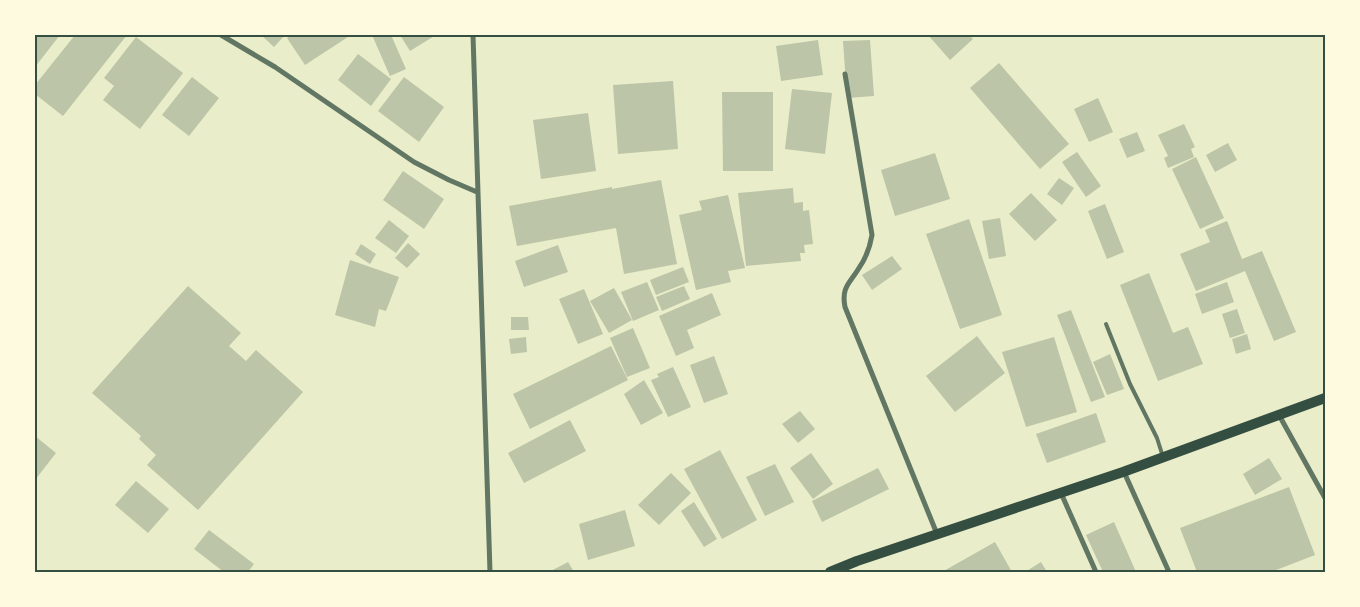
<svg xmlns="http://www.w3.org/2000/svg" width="1360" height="607" viewBox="0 0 1360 607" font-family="'Asap Condensed',sans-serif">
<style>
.building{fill:#bcc5a7}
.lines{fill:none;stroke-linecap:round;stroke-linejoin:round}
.service{stroke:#617663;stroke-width:4}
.minor{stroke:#617663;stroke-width:5}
.secondary{stroke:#344e41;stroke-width:10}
.neatline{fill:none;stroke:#344e41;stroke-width:2}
</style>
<rect width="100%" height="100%" fill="#e9edc9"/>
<path class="building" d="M35 35H60L35 67Z
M75 35H127L63 116 35 94V85Z
M261 35H285L274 47Z
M291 35H351L305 65 287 38Z
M372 35H391L406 69 390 76Z
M400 35H436L410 51Z
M928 35H969L973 39 950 60Z
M136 37 183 73 140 129 103 100 114 86 104 78Z
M818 40 823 75 781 81 776 46Z
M870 40 874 96 847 98 843 41Z
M358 54 391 79 371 106 338 80Z
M999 63 1069 144 1040 169 970 88Z
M192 77 219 98 189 136 162 115Z
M404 77 444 107 419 142 378 111Z
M673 81 678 149 618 154 613 85Z
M792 89 832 93 825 154 785 149Z
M722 92H773V171H723Z
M1098 98 1113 132 1089 142 1074 109Z
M588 113 596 171 541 179 533 120Z
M1184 124 1195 147 1191 149 1194 157 1168 168 1164 158 1168 156 1158 135Z
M1137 132 1145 151 1127 158 1119 139Z
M1228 143 1237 160 1215 172 1206 155Z
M1077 152 1101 186 1086 197 1062 162Z
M935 153 950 199 895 216 881 170Z
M1196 157 1224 218 1200 229 1172 169Z
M403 171 444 199 424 229 383 200Z
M1059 178 1074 188 1062 205 1047 194Z
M661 180 677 264 624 274 616 228 517 246 509 206 612 187V189Z
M793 188 794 203 803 202V211L809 210 813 244 804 245 805 253H800L801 261 746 266 738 193Z
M1031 193 1057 220 1035 241 1009 214Z
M728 195 745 268 728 271 731 282 696 290 679 215 702 210 699 201Z
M1105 204 1124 252 1107 259 1088 211Z
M1000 218 1006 256 989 259 982 221Z
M969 219 1002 315 960 329 926 234Z
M389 220 409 236 396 253 375 238Z
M1227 221 1242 259 1262 251 1296 332 1274 341 1245 271 1196 291 1180 254 1210 242 1205 230Z
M408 243 420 254 407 268 395 258Z
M361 244 376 254 370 264 355 254Z
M558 245 568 272 524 287 515 261Z
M892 256 902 269 872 290 862 275Z
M350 260 399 277 386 311 379 309 375 327 335 315Z
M683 267 689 282 656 295 650 280Z
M1149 273 1173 333 1188 327 1203 364 1158 381 1120 285Z
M647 282 659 310 633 321 621 292Z
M1227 282 1234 302 1202 314 1195 294Z
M188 286 241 333 229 346 246 361 256 350 303 392 198 510 147 465 156 455 139 439 141 436 92 393Z
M684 286 690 299 662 311 656 297Z
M614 288 632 320 609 333 590 301Z
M584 289 603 334 578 344 559 299Z
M712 293 721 315 687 330 694 348 676 356 659 316Z
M1237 309 1245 333 1230 338 1222 314Z
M1071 310 1105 397 1091 402 1057 315Z
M511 317H528L529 330H511Z
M633 328 650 368 627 377 610 338Z
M1247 334 1251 349 1236 354 1232 339Z
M977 336 1005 373 955 412 926 376Z
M526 337 527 352 511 354 509 339Z
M1054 337 1077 412 1026 427 1002 352Z
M611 346 628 380 530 429 513 394Z
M1110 354 1124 389 1107 395 1093 362Z
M714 356 728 394 704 403 690 365Z
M673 367 691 407 668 417 651 380 659 377 657 374Z
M644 380 663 413 641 425 624 394Z
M800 411 815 429 798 443 782 424Z
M1096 413 1106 442 1047 463 1036 434Z
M570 420 586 451 524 483 508 453Z
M35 436 56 453 35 480Z
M720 450 757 520 722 539 684 469Z
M811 453 833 484 813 499 790 468Z
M1269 458 1282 479 1255 495 1243 474Z
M775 464 794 502 765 516 746 477Z
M878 468 889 489 822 522 812 501Z
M671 473 691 493 659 525 638 505Z
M136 481 169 509 148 533 115 505Z
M1289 487 1315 555 1271 572H1197L1180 528Z
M694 502 717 539 704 547 681 511Z
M625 510 635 546 588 560 579 524Z
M1114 522 1136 572H1103L1086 535Z
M209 530 254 564 248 572H224L194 549Z
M995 542 1012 572H942Z
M568 562 574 572H549Z
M1041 562 1047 572H1025Z"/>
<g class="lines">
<path class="service" d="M1106 324 1130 384 1157 438 1163 457"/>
<path class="minor" d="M221 35 275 67 414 162 449 180 477 192
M473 35 490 572
M845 74 872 235C870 247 866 258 859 268 850 283 841 287 845 307L937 534
M1279 415 1325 498
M1124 472 1169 572
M1061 493 1096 572"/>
<path class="secondary" d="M830 572 857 561 1123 472 1325 398"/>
</g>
<rect width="1360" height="607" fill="none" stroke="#fefae0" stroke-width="72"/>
<rect x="36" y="36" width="1288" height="535" class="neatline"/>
</svg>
